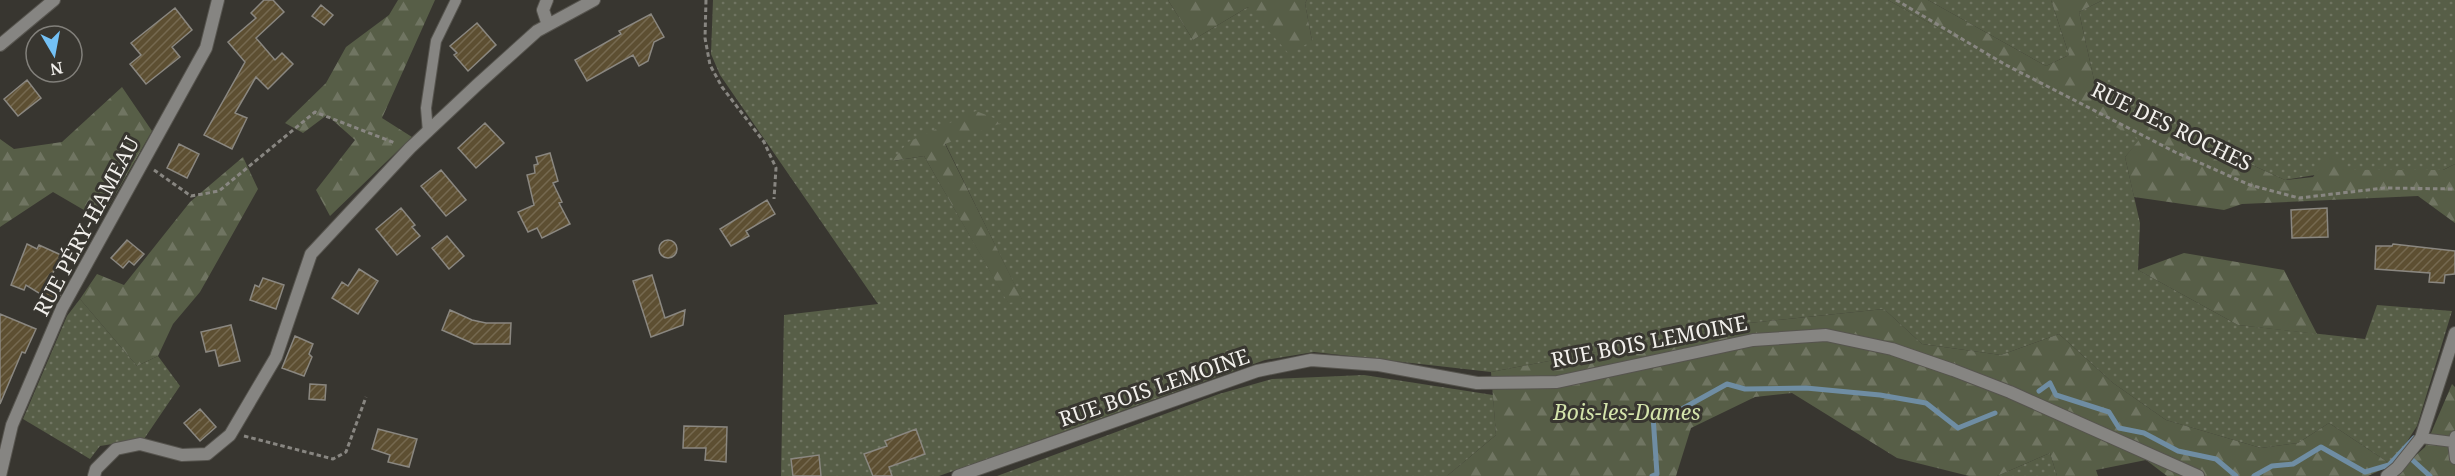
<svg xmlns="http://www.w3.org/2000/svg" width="2455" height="476" viewBox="0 0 2455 476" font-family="'Noto Serif',serif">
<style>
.grass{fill:url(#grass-dots);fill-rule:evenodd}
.forest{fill:url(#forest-firs)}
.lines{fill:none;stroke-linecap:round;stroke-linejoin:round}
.stream{stroke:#6f8da3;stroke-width:5}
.building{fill:url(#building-hatch);stroke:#8a8780;stroke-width:1.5}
.service-casing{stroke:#56544e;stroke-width:12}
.minor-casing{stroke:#56544e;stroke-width:14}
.tertiary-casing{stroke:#56544e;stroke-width:14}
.path{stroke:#888681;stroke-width:3;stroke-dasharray:4.5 3;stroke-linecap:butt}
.service{stroke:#868582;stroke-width:10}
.minor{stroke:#868582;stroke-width:12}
.tertiary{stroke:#868582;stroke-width:12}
.labels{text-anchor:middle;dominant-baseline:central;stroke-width:6;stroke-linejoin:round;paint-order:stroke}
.street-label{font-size:21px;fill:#f1efeb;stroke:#383630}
.park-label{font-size:21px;font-style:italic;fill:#d4e4ab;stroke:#383630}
</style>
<defs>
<pattern id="grass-dots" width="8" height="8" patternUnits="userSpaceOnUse" patternTransform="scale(1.5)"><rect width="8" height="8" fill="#575e47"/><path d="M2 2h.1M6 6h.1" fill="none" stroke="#707562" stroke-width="1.8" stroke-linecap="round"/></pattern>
<pattern id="forest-firs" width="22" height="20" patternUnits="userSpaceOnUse" patternTransform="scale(1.5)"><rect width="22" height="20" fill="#575e47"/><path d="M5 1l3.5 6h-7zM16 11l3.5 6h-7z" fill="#707562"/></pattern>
<pattern id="building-hatch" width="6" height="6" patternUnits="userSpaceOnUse" patternTransform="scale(1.5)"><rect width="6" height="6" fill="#5d4f32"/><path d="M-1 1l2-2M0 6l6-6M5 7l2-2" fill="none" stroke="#756950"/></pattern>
</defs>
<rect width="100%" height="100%" fill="#383630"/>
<path class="grass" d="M713 0H1168L1193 40 1248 7 1312 41 1305 3 1307 0H1888L2140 140 2125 157 2140 223 2138 270 2238 325 2365 339 2377 305 2452 311 2417 426 2392 465 2329 423 2298 443 2261 448 2166 420 2113 383 2059 334 2001 355 1922 344 1884 309 1749 323 1491 372 1314 352 1265 360 939 476H781L784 315 878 304 720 75 711 54ZM1003 123 945 143 1022 300 1008 302 924 156 893 161Z
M1928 0H2051L2069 55 2046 66Z
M2103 0H2455V164L2443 170H2345L2285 180 2184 134 2096 89 2079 12Z
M80 299 137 366 158 356 180 386 144 439 100 446 90 459 23 419 67 316Z
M1364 375 1493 395 1496 435 1447 476H997L1219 394 1272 379Z
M2050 453 2057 476H1997Z"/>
<path class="forest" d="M398 0H435L382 118 412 137 330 216 316 190 355 140 327 115 303 133 285 123 326 83 346 47 389 15Z
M1168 0H1307L1305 3 1312 41 1289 54 1248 7 1193 40Z
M1888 0H1928L2046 66 2069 55 2051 0H2103L2079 12 2096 89 2184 134 2285 180 2313 177 2329 154 2345 170H2443L2455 164V223L2418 196 2242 204 2224 210 2134 197 2125 157 2139 140Z
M122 87 152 131 101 220 53 192 0 227V139L14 149 62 142Z
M976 111 1004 122 945 144 1023 301 1008 303 924 156 892 161 908 142Z
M243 157 258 189 200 292 173 324 158 356 137 366 80 299 97 274 124 285 190 202Z
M2184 253 2284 270 2317 334 2238 325 2138 270Z
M1884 309 1922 344 2001 355 2059 334 2113 383 2166 420 2261 448 2298 443 2329 423 2392 465 2368 476H2167L2146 460 2096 470 2098 476H2057L2050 453 1997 476H1969L1897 458 1792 393 1755 397 1691 428 1676 476H1447L1496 435 1491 372 1749 323Z
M2452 384 2455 387V476H2393L2425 447Z"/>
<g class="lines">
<path class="stream" d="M2039 391 2050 383 2056 395 2109 412 2119 428 2144 433 2178 451 2216 459 2236 476
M2407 455 2430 476
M1652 476 1657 474 1653 416 1680 410 1727 384 1745 389 1806 388 1880 395 1926 403 1958 428 1995 413
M2254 476 2272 466 2293 464 2321 447 2365 472 2389 465 2414 438"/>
</g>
<path class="building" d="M264 0H273L284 12 256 38 275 60 282 53 293 64 268 89 256 77 235 113 247 118 232 149 204 135 245 62 228 42 256 18 251 13Z
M321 5 333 15 324 25 312 16Z
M175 8 192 30 172 47 180 57 146 84 130 64 141 55 131 43Z
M651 14 664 37 654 42 648 61 639 66 633 55 587 81 575 60 621 34 619 31Z
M477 23 496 45 468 71 454 55 457 53 450 46Z
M27 80 41 98 18 116 4 99Z
M485 123 504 143 476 168 458 148Z
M179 144 199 154 187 178 167 168Z
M550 153 558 181 553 183 562 202 559 203 570 224 542 238 537 228 528 232 518 212 534 205 527 175 535 173 534 165 538 164 536 157Z
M441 170 466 200 446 216 421 186Z
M767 200 775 214 746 231 749 236 731 246 720 229Z
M401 208 415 225 412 227 420 236 397 255 376 229Z
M2327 208 2328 237 2292 238 2291 210Z
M447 236 464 256 449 269 432 248Z
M127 240 144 254 134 265 129 261 123 268 111 258Z
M659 249a9 9 0 1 1 18 0a9 9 0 1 1-18 0Z
M27 244 37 249 39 245 61 255 49 282 63 290 55 303 26 285 24 290 11 285Z
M2393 244 2455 251V274L2445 275 2444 283 2429 282 2430 273 2375 269 2376 246H2392Z
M359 269 378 281 358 314 332 298 342 282 348 286Z
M652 275 665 318 685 310 683 325 651 337 633 281Z
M263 278 284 285 276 309 250 300 255 285 259 287Z
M450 310 472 320 486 323H511L510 344H474L442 330Z
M0 314 36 329 25 353 22 352 0 404Z
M231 325 240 361 219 366 215 350 206 352 201 332Z
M295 336 313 344 309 354 312 357 304 376 282 368Z
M310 384 326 385 325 400 309 399Z
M200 409 216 427 200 441 184 423Z
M684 426 727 427 726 462 705 460 706 448H683Z
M378 429 417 439 409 467 388 462 390 455 372 449Z
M916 429 925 454 889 467 892 476H873L864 454 887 446 885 441Z
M819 455 821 476H793L791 459Z"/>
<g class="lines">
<defs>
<path id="service" d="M428 132 426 108 436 41 456 0
M2421 438 2453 442 2455 436
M2455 440 2453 442 2455 459"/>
<path id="minor" d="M547 0 543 10 548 25
M0 476 12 425 62 308 206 48 218 0
M94 476 96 469 116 449 140 444 182 455 207 454 230 435 276 357 311 254 410 148 477 85 537 31 594 0
M958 476 1257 371 1311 360 1379 365 1477 383 1557 382 1753 340 1826 335 1892 349 1953 370 2010 392 2198 476
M2387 476 2397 468 2421 438 2455 333"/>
<path id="tertiary" d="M0 45 54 0"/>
</defs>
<use href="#service" class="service-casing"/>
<use href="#minor" class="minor-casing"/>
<use href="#tertiary" class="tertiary-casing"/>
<path class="path" d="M706 0 705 38 710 65 722 87 764 142 776 168 774 199
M1896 0 2006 65 2175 152 2250 185 2299 198 2384 188 2455 189
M154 170 191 196 219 191 315 112 395 143
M244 436 333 459 346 452 366 397"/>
<use href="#service" class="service"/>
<use href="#minor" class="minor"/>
<use href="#tertiary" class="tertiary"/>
</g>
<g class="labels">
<g class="street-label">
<text transform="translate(2172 126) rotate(26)">RUE DES ROCHES</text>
<text transform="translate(86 226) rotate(-62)">RUE PÉRY-HAMEAU</text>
<text transform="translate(1649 341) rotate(-11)">RUE BOIS LEMOINE</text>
<text transform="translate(1154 387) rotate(-19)">RUE BOIS LEMOINE</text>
</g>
<g class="park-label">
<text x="1627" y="412">Bois-les-Dames</text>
</g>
</g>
<g transform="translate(54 54) rotate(170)"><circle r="28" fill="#383630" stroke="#82807b" stroke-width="1.5"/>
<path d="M0-4.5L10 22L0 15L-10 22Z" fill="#73c1f6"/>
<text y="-9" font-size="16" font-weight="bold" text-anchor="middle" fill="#f1efeb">N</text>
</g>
</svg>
